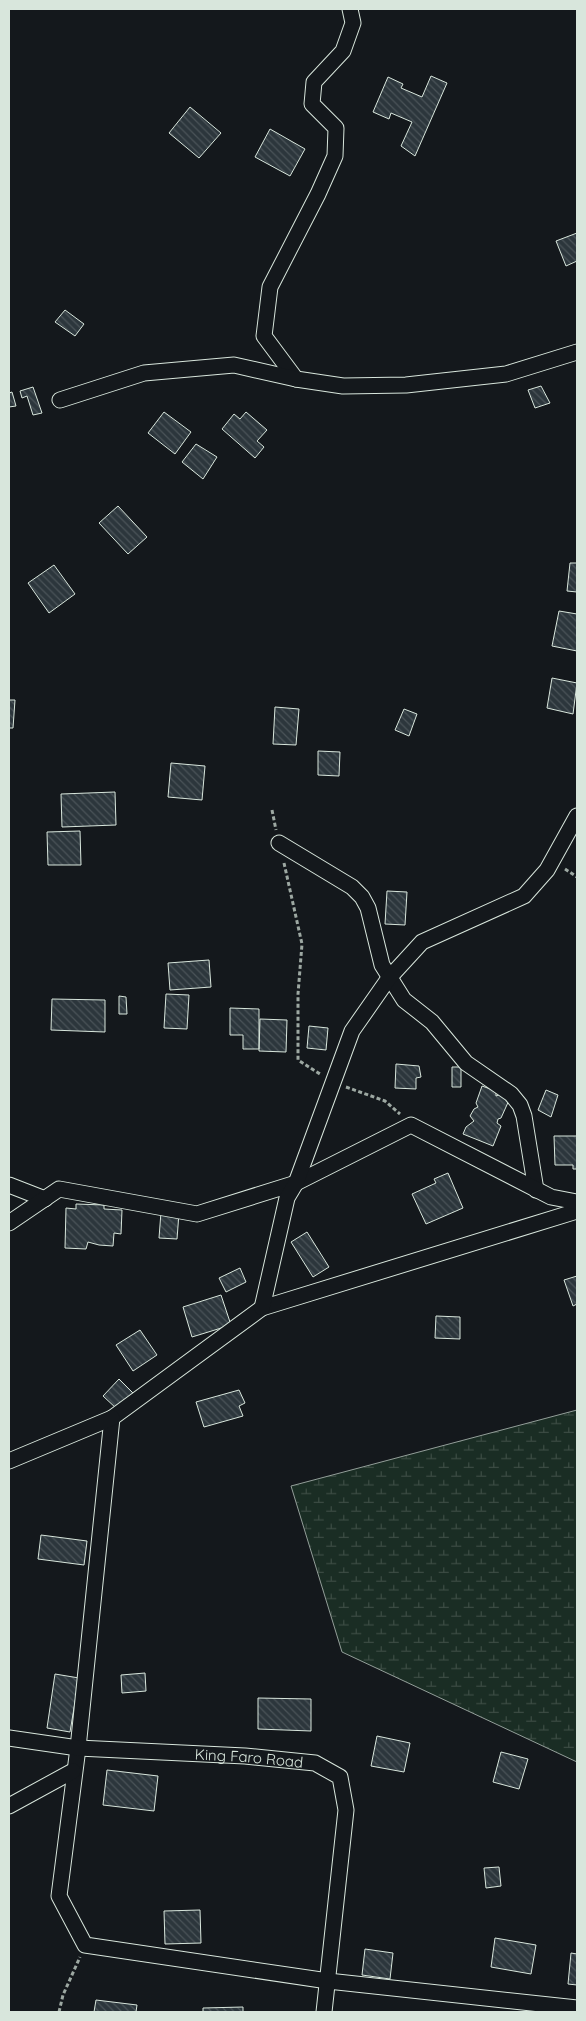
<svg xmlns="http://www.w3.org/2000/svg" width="586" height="2021" viewBox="0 0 586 2021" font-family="Quicksand,sans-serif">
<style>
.wetland{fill:url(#wetland-marsh);stroke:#939e99}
.building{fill:url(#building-back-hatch);stroke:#d8e6dc}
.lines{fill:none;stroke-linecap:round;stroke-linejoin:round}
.minor-casing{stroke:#d8e6dc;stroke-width:17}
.path{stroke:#9da8a2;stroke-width:3;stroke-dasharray:4 2.5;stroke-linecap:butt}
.minor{stroke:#14181c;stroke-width:15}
.labels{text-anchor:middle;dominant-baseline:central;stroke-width:4;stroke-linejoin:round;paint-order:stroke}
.street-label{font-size:15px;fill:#d8e6dc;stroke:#14181c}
</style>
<defs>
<pattern id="wetland-marsh" width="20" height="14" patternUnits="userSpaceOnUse" patternTransform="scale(1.25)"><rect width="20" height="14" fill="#1a2d24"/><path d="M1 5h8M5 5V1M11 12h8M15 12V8" fill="none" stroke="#3b4b43"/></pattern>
<pattern id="building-back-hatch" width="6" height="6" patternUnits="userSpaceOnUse" patternTransform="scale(1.25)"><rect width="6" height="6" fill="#2c363c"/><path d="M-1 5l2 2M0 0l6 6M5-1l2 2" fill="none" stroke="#4a5358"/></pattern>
</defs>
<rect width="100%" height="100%" fill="#14181c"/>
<path class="wetland" d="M577 1410V1762L342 1652 291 1486Z"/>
<path class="building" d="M431 76 447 83 415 156 401 146 412 122 391 113 389 119 373 112 388 77 403 84 401 88 422 97Z
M190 107 221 133 199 158 169 133Z
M270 129 305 149 290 176 255 157Z
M577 233V261L566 266 556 241Z
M65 310 84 324 75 336 55 322Z
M541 386 550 403 535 408 528 390Z
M33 387 42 413 33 415 27 396 22 398 20 391Z
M12 392 16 406 9 407V393Z
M164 412 191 432 175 454 148 433Z
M246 412 267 430 257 441 264 447 255 458 222 429 234 414 240 419Z
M196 444 217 457 203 479 182 462Z
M118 506 147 537 128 554 99 523Z
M570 563H577V592L567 591Z
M54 565 75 594 49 613 28 583Z
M559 611 577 614V651L552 646Z
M552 678 577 683 573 714 547 708Z
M9 700H15L13 728H9Z
M275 707 299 709 296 745 273 744Z
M404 709 417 714 409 736 395 730Z
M318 751 340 752 339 776 318 775Z
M171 763 205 766 202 800 168 797Z
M115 792 116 825 62 827 61 794Z
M80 831 81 865H48L47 832Z
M387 891 407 892 405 925 385 924Z
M209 960 211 987 170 990 168 963Z
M166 994 189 995 187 1029 164 1028Z
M119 996 126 997 127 1014H119Z
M52 999 105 1000V1032L51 1030Z
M230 1008 259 1009V1049H243V1035H230Z
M260 1019 287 1020 286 1052 259 1051Z
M309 1026 328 1028 326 1050 307 1048Z
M396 1064 419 1066 421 1077 416 1078V1089L395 1088Z
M452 1067H461V1087H452Z
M482 1086 496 1091V1096L501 1094 510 1098 501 1118 498 1119 497 1123 501 1126 493 1146 463 1134 466 1127 474 1121 470 1116 474 1109 478 1107 476 1103Z
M546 1090 558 1095 551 1117 538 1110Z
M554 1136H577V1169H573V1165H555Z
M448 1173 463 1208 426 1224 412 1194 436 1183 434 1179Z
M76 1204 104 1205V1209L122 1210 121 1234 114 1233 113 1246 99 1245 88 1242 86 1249 65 1248 66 1208 76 1209Z
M161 1212 179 1213 177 1239 159 1238Z
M307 1232 329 1267 313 1277 291 1242Z
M240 1268 246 1282 226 1292 219 1278Z
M577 1276V1304L573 1306 564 1280Z
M221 1295 231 1325 192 1337 183 1307Z
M436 1316 460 1317V1339L435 1338Z
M140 1330 157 1355 133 1371 116 1345Z
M119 1379 133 1393 117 1409 103 1396Z
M239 1390 245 1403 239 1406 243 1416 204 1427 196 1402Z
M41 1535 87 1541 84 1565 38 1559Z
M145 1673 146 1691 122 1693 121 1675Z
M55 1674 79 1678 70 1732 47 1728Z
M258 1698 311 1699V1731L258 1729Z
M377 1736 410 1743 404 1772 371 1766Z
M501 1752 528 1759 519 1789 493 1782Z
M107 1770 158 1776 154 1811 103 1805Z
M499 1867 501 1886 486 1888 484 1868Z
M200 1910 201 1943 165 1944 164 1911Z
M495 1938 536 1945 531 1974 491 1967Z
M365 1949 393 1953 390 1979 362 1975Z
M571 1953 577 1954V1985L568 1984Z
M96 2000 137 2005 136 2012H94Z
M243 2007V2012H203V2008Z"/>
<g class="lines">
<defs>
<g id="minor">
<path d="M350 9 353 23 343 51 314 82 312 104 336 128 335 156 318 194 270 287 264 336 296 379 343 386 406 385 506 374 577 352"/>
<path d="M60 400 144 373 234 365 296 379"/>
<path d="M279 843 352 887 362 897 368 908 382 965 404 1000 432 1022 466 1063 511 1094 520 1105 524 1116 536 1190"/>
<path d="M9 1185 45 1199"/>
<path d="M577 1211 262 1308 112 1418 78 1748 59 1896 85 1945 328 1981 577 2008"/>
<path d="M9 1223 59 1189 197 1214 296 1183 411 1125 551 1197 577 1202"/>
<path d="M262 1308 287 1198 296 1183 352 1031 389 978 422 942 524 896 547 870 577 816"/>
<path d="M9 1461 112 1418"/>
<path id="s1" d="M9 1738 78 1748 245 1756 315 1763 340 1777 346 1810 324 2012"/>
<path d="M9 1806 73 1771"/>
</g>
</defs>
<use href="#minor" class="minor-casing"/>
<path class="path" d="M272 810 276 830
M284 863 302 944 298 994V1060L320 1074
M565 869 577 877
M346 1087 385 1101 400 1114
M59 2012 63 1995 80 1957"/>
<use href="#minor" class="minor"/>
</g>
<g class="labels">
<g class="street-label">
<text stroke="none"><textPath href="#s1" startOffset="241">King Faro Road</textPath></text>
</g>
</g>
<rect width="586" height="2021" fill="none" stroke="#d8e6dc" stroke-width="20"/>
</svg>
